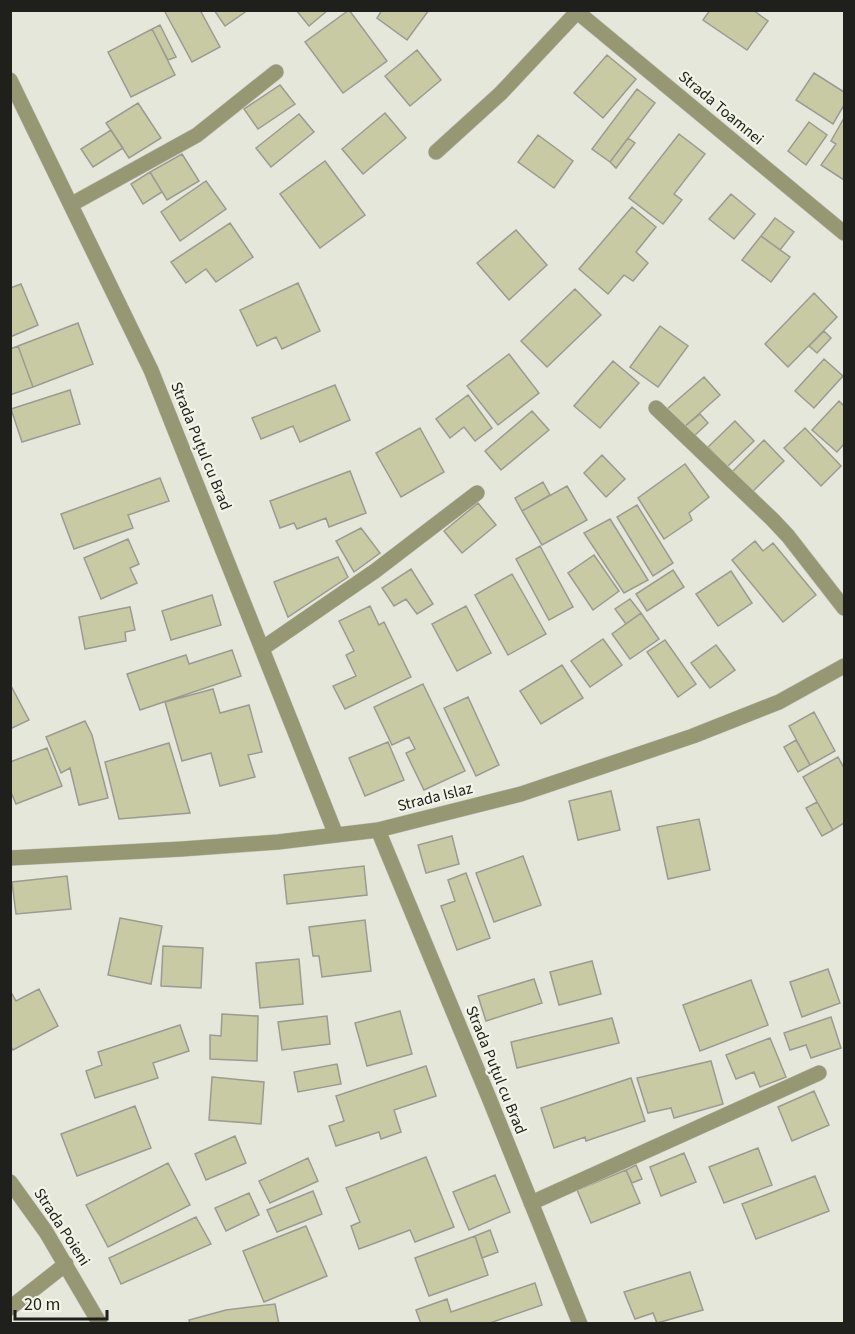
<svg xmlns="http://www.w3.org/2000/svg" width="855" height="1334" viewBox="0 0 855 1334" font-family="'Source Sans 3',sans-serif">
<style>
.building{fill:#c8caa4;stroke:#9b9b91;stroke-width:1.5}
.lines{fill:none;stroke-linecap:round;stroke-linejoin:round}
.minor-casing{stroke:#c2c3b8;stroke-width:16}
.minor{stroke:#969874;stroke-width:15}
.labels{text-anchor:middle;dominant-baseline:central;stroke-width:4.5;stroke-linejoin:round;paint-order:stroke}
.street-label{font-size:16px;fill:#1f1f1b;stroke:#f3f4e8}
</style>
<rect width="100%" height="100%" fill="#e6e7db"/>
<path class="building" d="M164 10H200L220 47 192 62Z
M214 10H248L225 26Z
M296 10H328L309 26Z
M349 10 387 61 343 93 305 42Z
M382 10H429L407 40 377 18Z
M710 10H753L768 21 747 50 703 20Z
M160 25 176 57 168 60 152 29Z
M152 29 175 75 131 97 108 52Z
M417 50 441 80 410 106 385 76Z
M607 55 636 79 603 118 574 93Z
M814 73 844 92V105L833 124 796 100Z
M280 85 295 104 258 129 244 109Z
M637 89 655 103 610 162 592 149Z
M138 103 161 138 129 158 106 123Z
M385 113 406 138 363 174 342 149Z
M299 114 314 132 271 167 256 148Z
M844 118V180L821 165 836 144 831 141Z
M809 122 827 135 806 165 788 151Z
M111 130 123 148 93 167 81 149Z
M679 134 705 154 674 194 682 200 663 224 629 198Z
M538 135 573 161 554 188 518 162Z
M628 138 635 143 616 168 610 162Z
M182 154 199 181 167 200 150 172Z
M325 161 365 215 320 248 280 194Z
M150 172 162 192 143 204 131 184Z
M206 181 226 209 180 241 161 212Z
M731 194 755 214 734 239 709 219Z
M632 207 656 227 636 252 648 263 633 281 624 275 608 294 579 269Z
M775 218 794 232 780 250 761 236Z
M230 223 253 257 216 282 206 269 186 283 171 262Z
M516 230 547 265 509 300 477 263Z
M761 236 790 257 771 282 742 260Z
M298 283 320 331 282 349 276 337 257 346 240 310Z
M21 284 38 325 10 337V288Z
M575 289 601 315 547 367 521 341Z
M814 293 837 317 788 367 765 344Z
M78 323 93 364 33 387 18 346Z
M660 326 688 346 658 387 630 367Z
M824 331 831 338 817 353 809 346Z
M18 346 33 387 10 395V349Z
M509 354 539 393 498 425 467 386Z
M824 359 843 376 814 408 795 391Z
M613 361 639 383 600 428 574 406Z
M704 377 720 395 683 428 667 409Z
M335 385 350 420 300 442 293 426 261 439 252 418Z
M70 390 80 424 22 442 11 409Z
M468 395 492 428 475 441 464 427 450 438 436 419Z
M839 401 844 406V444L837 452 812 430Z
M532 411 549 430 501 470 485 451Z
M700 414 708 423 692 438 683 428Z
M735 421 754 441 727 467 708 447Z
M420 428 444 472 401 497 376 453Z
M805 428 841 466 821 486 784 448Z
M764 440 784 461 752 492 732 472Z
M602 455 625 479 606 497 584 473Z
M685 464 709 497 689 513 692 520 664 539 638 498Z
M350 471 366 513 329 527 326 518 297 529 294 523 280 528 270 501Z
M160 478 169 501 128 515 133 528 74 549 61 514Z
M543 482 550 495 522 511 515 498Z
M567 486 587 520 542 545 522 511Z
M478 503 496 525 462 553 444 531Z
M637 505 673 563 653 576 617 517Z
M610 519 648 580 624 593 584 533Z
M361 528 380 553 354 572 336 541Z
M128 539 139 564 130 568 137 583 101 599 84 558Z
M755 541 763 551 773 543 816 595 783 622 732 560Z
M540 546 573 607 549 620 516 559Z
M594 555 619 591 593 610 568 573Z
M338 557 348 577 288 617 274 582Z
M411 569 433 604 417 614 406 599 394 606 382 588Z
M673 570 684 587 647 611 636 594Z
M731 571 752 603 718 626 696 594Z
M512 574 546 634 508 655 475 595Z
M212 595 221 625 171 640 162 611Z
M630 599 641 613 626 624 615 609Z
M370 606 379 625 384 622 411 677 345 709 333 686 356 676 346 655 354 651 339 621Z
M466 606 491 653 457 671 432 624Z
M130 607 135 630 125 632 126 641 85 649 79 617Z
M641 613 659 639 630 659 612 634Z
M603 639 622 665 590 687 571 661Z
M665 640 696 684 678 697 647 652Z
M716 645 735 670 710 688 691 663Z
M232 650 241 676 140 710 127 674 186 655 189 664Z
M562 665 583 698 541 724 520 691Z
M10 684 29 720 10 729Z
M423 684 465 771 424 790 406 753 415 749 409 737 392 745 374 707Z
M213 689 220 713 249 705 262 752 248 755 255 777 220 786 211 753 182 761 165 702Z
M468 697 499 765 476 776 444 708Z
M814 712 835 751 810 765 789 726Z
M85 721 92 735 108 798 79 805 70 768 61 773 46 737Z
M796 740 810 765 798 772 784 747Z
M388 742 404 780 365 796 349 758Z
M169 743 190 813 119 819 105 762Z
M47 748 62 786 16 804 10 790V762Z
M838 757 844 768V823L833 830 803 777Z
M611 791 620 830 578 840 569 801Z
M817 802 833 830 822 836 806 808Z
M699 819 710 870 668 879 657 827Z
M452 836 459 864 426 873 418 845Z
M523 856 541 905 494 922 476 873Z
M364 866 367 895 287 904 284 875Z
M466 873 490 938 457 950 441 906 455 901 448 880Z
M67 876 71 909 16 914 12 882Z
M120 918 162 926 151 984 108 975Z
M365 920 371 971 322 977 319 956H313L309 927Z
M163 946 203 948 201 988 161 986Z
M299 959 303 1004 260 1008 256 963Z
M592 961 601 994 559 1005 550 972Z
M828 969 840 1003 802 1017 790 982Z
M534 979 542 1003 486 1021 478 996Z
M751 980 768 1025 700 1051 683 1005Z
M39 989 58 1026 13 1050 10 1045V995L12 994 16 1001Z
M400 1011 412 1054 367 1066 355 1023Z
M222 1014 258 1016 257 1061 210 1059V1035L221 1036Z
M327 1016 330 1044 282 1050 278 1022Z
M831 1017 841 1048 811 1058 806 1045 790 1050 784 1033Z
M612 1018 619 1043 517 1068 511 1042Z
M180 1025 189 1051 153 1063 158 1078 95 1098 86 1071 102 1065 98 1052Z
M770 1038 786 1077 760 1087 754 1072 736 1079 726 1055Z
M711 1061 723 1104 674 1118 671 1108 648 1113 637 1078Z
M337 1064 341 1084 298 1092 294 1072Z
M426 1066 436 1096 394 1110 401 1132 381 1139 379 1132 336 1146 329 1126 344 1121 336 1096Z
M212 1077 264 1082 261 1124 209 1120Z
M631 1078 645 1121 586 1141 585 1137 554 1148 541 1108Z
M814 1091 829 1125 792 1141 778 1107Z
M135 1106 151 1148 77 1176 61 1134Z
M235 1136 246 1163 206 1180 195 1154Z
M758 1148 772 1185 724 1203 709 1167Z
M684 1153 696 1182 661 1196 650 1167Z
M426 1157 454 1227 415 1242 410 1230 359 1249 351 1226 360 1222 346 1188Z
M308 1158 318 1181 270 1203 259 1181Z
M168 1163 190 1205 108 1247 86 1205Z
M636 1165 642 1179 632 1183 626 1170Z
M626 1170 640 1203 591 1223 577 1190Z
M495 1175 510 1212 469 1230 453 1192Z
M815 1176 829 1211 756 1239 742 1204Z
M313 1191 322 1214 277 1232 267 1210Z
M249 1193 259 1215 226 1231 215 1208Z
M196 1217 211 1244 121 1284 109 1258Z
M306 1226 327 1276 264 1302 243 1251Z
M490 1230 498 1252 482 1258 475 1236Z
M475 1236 488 1275 429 1296 415 1258Z
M690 1272 703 1310 657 1323 653 1313 635 1319 624 1292Z
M535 1283 542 1305 487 1324H421L416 1310 447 1299 451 1312Z
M275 1304 279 1324H190L189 1320 226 1310Z"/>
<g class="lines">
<defs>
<path id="minor" d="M575 10 844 233
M10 80 151 370 336 835
M436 152 501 93 577 12
M72 204 197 135 276 72
M656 408 773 520 788 536 844 608
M263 648 375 571 477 493
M378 830 489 1098 580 1324
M10 858 182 849 278 842 378 830 521 794 693 736 779 702 844 666
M10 1182 46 1232 100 1324
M531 1203 819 1073
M10 1308 66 1264"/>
</defs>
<use href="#minor" class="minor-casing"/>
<use href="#minor" class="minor"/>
</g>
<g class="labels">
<g class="street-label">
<text transform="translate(721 108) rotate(40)">Strada Toamnei</text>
<text transform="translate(201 446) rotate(68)">Strada Puțul cu Brad</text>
<text transform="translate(435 797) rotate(-14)">Strada Islaz</text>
<text transform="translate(496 1070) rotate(68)">Strada Puțul cu Brad</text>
<text transform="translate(62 1227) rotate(57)">Strada Poieni</text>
</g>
</g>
<rect width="855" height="1334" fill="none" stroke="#1f1f1b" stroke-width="24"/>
<path d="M15 1310v9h92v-9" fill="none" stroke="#1f1f1b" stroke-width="3"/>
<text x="24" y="1310" font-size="18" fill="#1f1f1b" stroke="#f3f4e8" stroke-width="4.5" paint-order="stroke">20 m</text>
</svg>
